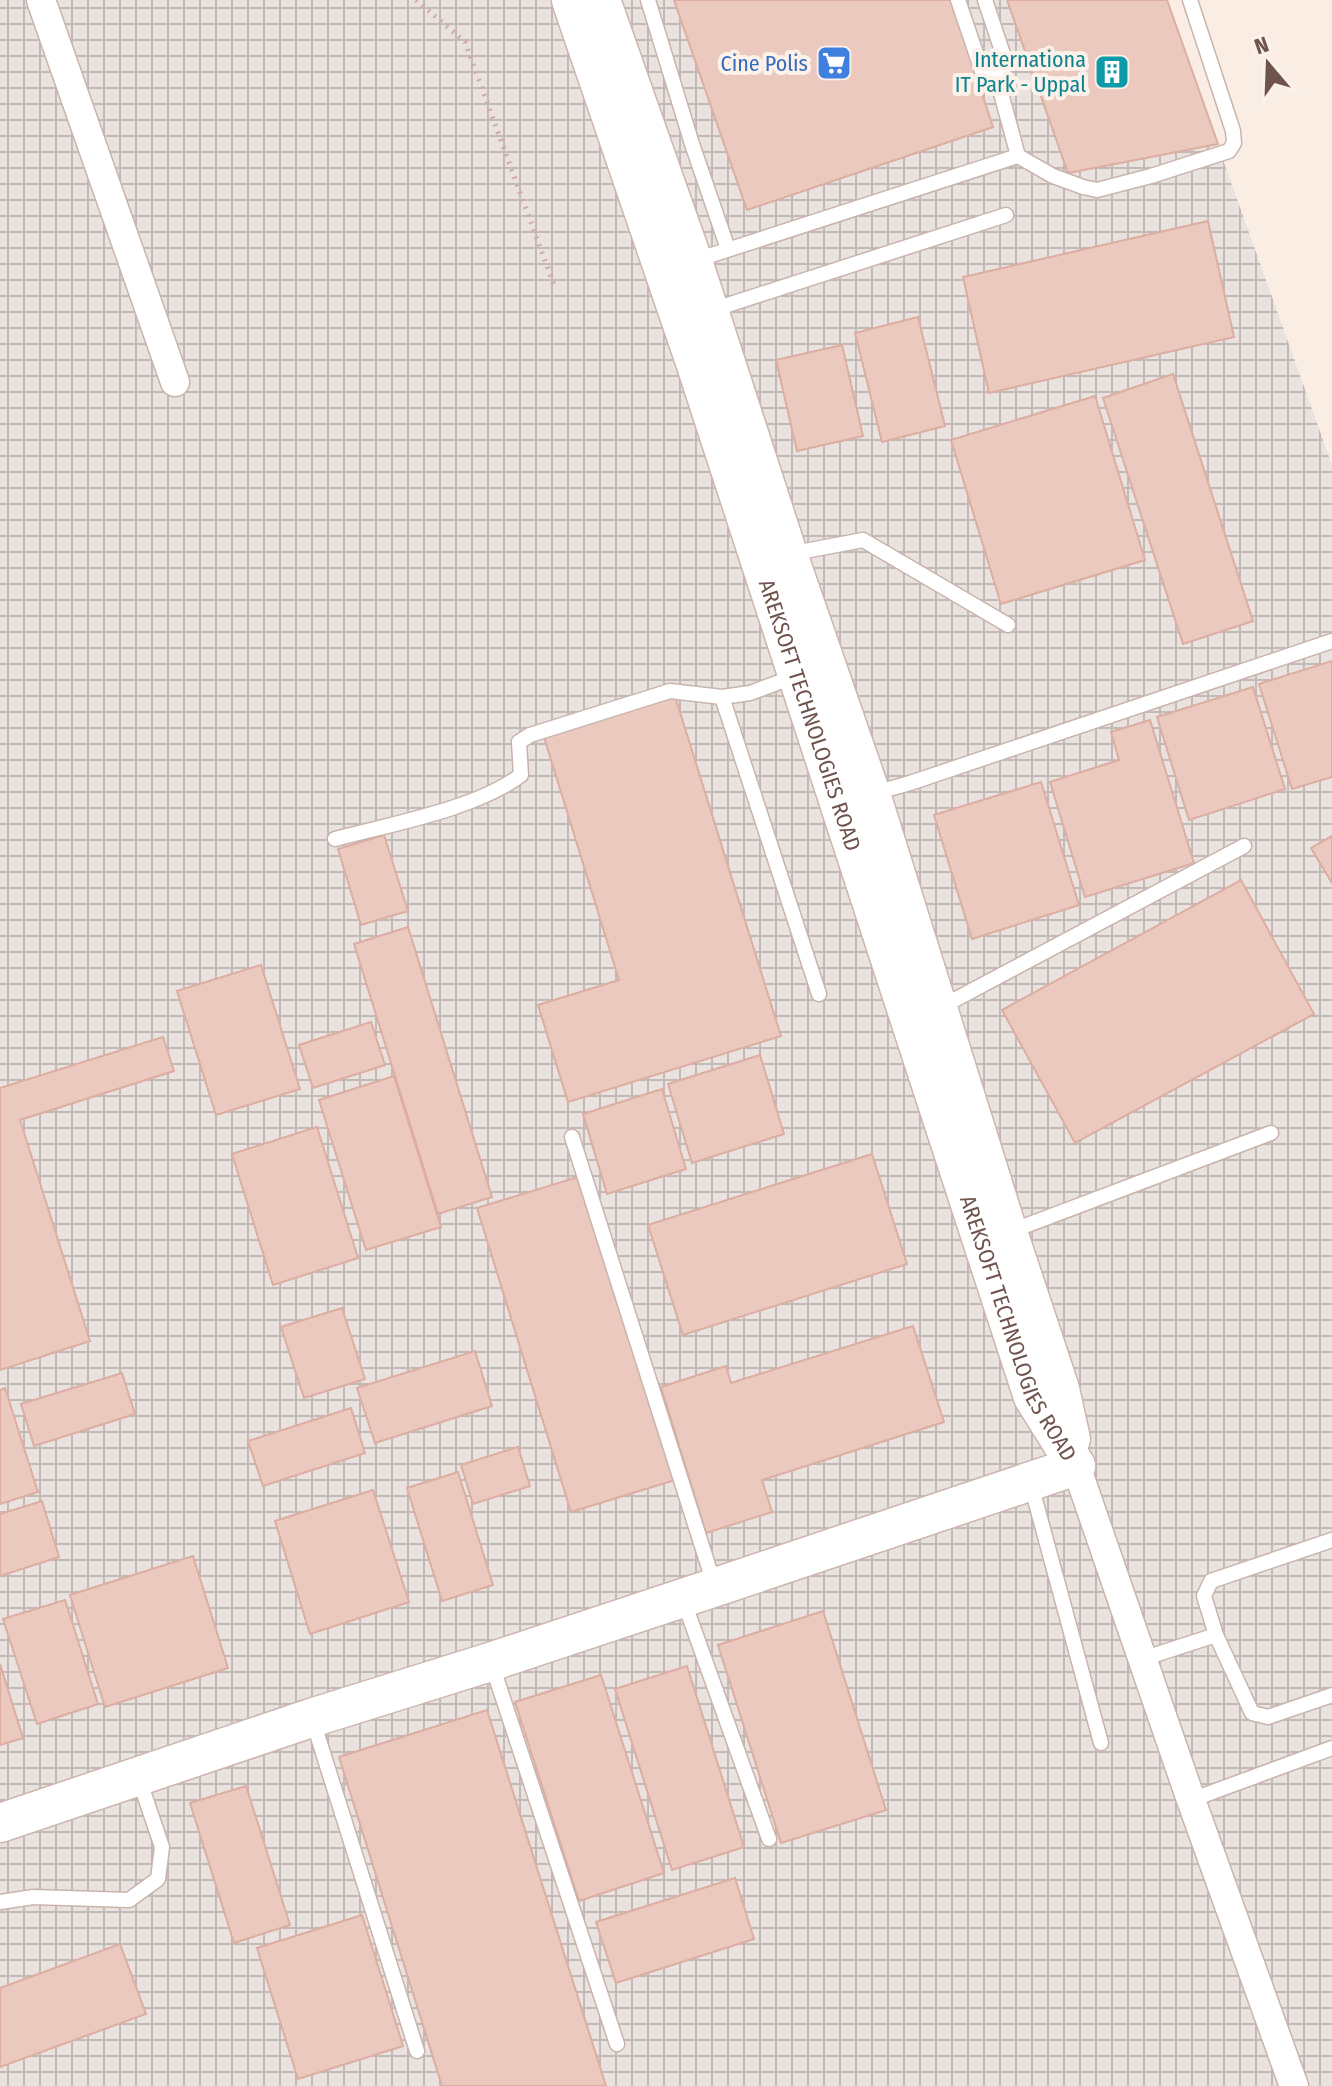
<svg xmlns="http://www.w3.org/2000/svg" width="1332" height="2086" viewBox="0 0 1332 2086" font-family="'Fira Sans Condensed',sans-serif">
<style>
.industrial{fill:url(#industrial-grid)}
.building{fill:#ecc9bf;stroke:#ddada1;stroke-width:2}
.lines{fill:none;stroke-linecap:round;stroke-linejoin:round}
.lane-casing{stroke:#c9b4ac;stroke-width:17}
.street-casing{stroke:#c9b4ac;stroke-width:31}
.secondary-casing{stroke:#ceb5ad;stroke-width:41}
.path{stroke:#d0aca3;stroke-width:5;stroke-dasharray:2 6;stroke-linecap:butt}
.lane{stroke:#fff;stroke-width:14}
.street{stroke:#fff;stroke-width:28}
.secondary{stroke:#fff;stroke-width:38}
.labels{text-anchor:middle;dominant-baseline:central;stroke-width:8;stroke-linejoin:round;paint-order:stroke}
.culture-label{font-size:22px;fill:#0d838f;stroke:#fdf2ea;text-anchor:end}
.shop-label{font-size:22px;fill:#366cbe;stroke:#fdf2ea;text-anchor:end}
.street-label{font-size:22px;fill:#6f534d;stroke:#fdf2ea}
</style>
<defs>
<pattern id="industrial-grid" width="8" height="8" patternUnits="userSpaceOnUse" patternTransform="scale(2)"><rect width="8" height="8" fill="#eae2de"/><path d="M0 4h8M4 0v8" fill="none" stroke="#c2bab6"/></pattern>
</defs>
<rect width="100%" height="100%" fill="#faeee4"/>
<path class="industrial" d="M0 0H1149L1211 126 1332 465V2086H0Z"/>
<path class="building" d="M674 0H951L993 127 747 210Z
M1007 0H1167L1218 144 1068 173Z
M1208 221 1234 337 989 393 963 277Z
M918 317 945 426 882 442 855 333Z
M842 345 863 436 797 451 776 360Z
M1173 374 1253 621 1183 644 1103 398Z
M1095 396 1145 560 1001 604 951 440Z
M1332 661V777L1292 789 1259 684Z
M1253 687 1285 789 1189 820 1157 717Z
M675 696 781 1036 568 1102 538 1005 619 980 544 737Z
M1150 720 1194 863 1085 897 1050 782 1119 760 1111 732Z
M1041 782 1079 905 972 939 934 815Z
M384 835 408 911 361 925 338 849Z
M1332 836V883L1311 848Z
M1241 880 1314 1014 1075 1143 1002 1010Z
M408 927 492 1197 438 1214 354 944Z
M261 965 300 1089 216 1115 177 991Z
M371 1022 385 1065 313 1088 299 1045Z
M163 1037 174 1071 20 1120 90 1341 0 1370V1088Z
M760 1055 784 1134 692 1163 668 1084Z
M394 1076 441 1227 366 1250 319 1100Z
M662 1089 686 1169 607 1194 583 1114Z
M317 1127 358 1258 273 1285 232 1154Z
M872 1154 907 1264 683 1335 648 1225Z
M581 1176 675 1480 571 1512 477 1208Z
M342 1308 365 1379 304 1398 281 1327Z
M913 1326 944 1422 762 1480 772 1512 706 1533 661 1387 726 1366 731 1383Z
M475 1351 492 1406 375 1443 357 1388Z
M122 1373 135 1414 34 1446 21 1404Z
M5 1388 38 1492 0 1504V1390Z
M351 1408 365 1453 263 1486 248 1441Z
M518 1447 530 1486 473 1504 461 1465Z
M458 1472 493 1585 442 1601 407 1488Z
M373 1490 409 1602 310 1634 275 1521Z
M42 1501 59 1557 0 1576V1514Z
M193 1556 228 1668 105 1707 70 1595Z
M65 1600 98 1704 37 1724 3 1619Z
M823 1611 886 1810 781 1843 718 1645Z
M0 1664 23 1738 0 1745Z
M687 1666 744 1847 672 1870 615 1689Z
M601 1675 664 1873 579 1901 515 1702Z
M487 1710 606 2086H442L339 1757Z
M246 1786 290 1925 234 1943 190 1803Z
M735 1878 754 1939 616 1983 596 1922Z
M362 1915 403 2046 298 2079 257 1948Z
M120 1944 146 2014 0 2067V1988Z"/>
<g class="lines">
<defs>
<path id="lane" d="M648 0 692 144 728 249
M958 0 982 71 998 82
M985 0 1006 63 998 82 1018 156 1053 176 1083 187 1097 190 1151 176 1229 151 1234 143 1233 131 1190 0
M693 261 1018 156
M709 311 1006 215
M789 554 863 540 1008 625
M722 697 819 994
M871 794 910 783 1332 641
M335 839C391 824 476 809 521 775L519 742 530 735 670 691 722 697 750 693 796 676
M941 1007 1244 846
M572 1137 715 1587
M1009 1232 1271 1133
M1030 1481 1101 1743
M683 1599 769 1839
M1216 1635 1252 1713 1268 1717 1332 1695
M1142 1659 1216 1635 1204 1596 1211 1581 1332 1540
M491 1662 617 2044
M312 1718 417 2051
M1191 1800 1332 1748
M0 1902 33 1897 129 1900 158 1879 162 1847 138 1776"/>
<path id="street" d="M41 0 175 382
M1076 1466 1191 1800 1294 2086"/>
<g id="secondary">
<path id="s1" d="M571 0 695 362 1033 1397 1076 1466"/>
<path d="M601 0 693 261 788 554 871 794 1008 1232 1060 1389 1071 1439"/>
<path d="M0 1823 311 1718 490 1662 716 1587 1076 1466"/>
</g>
</defs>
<use href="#lane" class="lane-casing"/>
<use href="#street" class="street-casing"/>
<use href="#secondary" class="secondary-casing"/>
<path class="path" d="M416 0 465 42 555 288"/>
<use href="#lane" class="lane"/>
<use href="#street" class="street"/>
<use href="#secondary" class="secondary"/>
</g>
<defs>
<symbol id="supermarket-square" viewBox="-11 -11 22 22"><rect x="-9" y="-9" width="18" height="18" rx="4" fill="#3f7fe0" stroke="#fdf2ea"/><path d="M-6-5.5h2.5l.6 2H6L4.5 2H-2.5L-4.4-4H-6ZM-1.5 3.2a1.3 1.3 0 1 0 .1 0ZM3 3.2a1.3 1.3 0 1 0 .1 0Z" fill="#fff"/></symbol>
<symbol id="building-square" viewBox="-11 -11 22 22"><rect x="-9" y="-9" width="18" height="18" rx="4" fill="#0f9aa8" stroke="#fdf2ea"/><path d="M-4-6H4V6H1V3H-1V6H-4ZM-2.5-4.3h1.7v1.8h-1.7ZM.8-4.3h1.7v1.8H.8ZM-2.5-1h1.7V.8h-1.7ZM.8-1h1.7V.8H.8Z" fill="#fff"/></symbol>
</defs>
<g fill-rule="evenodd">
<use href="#supermarket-square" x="814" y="43" width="40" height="40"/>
<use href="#building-square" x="1092" y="52" width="40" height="40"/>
</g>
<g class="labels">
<g class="culture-label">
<text x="1086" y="59">Internationa<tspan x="1086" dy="25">IT Park - Uppal</tspan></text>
</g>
<g class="shop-label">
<text x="808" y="63">Cine Polis</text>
</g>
<g class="street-label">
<text stroke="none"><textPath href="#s1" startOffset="754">AREKSOFT TECHNOLOGIES ROAD</textPath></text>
<text stroke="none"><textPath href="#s1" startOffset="1402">AREKSOFT TECHNOLOGIES ROAD</textPath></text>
</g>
</g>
<g transform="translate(1268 64) rotate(341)" stroke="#fdf2ea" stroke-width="6" paint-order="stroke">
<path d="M0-6L14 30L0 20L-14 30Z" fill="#6f534d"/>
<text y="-12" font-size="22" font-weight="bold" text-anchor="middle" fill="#6f534d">N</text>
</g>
</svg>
